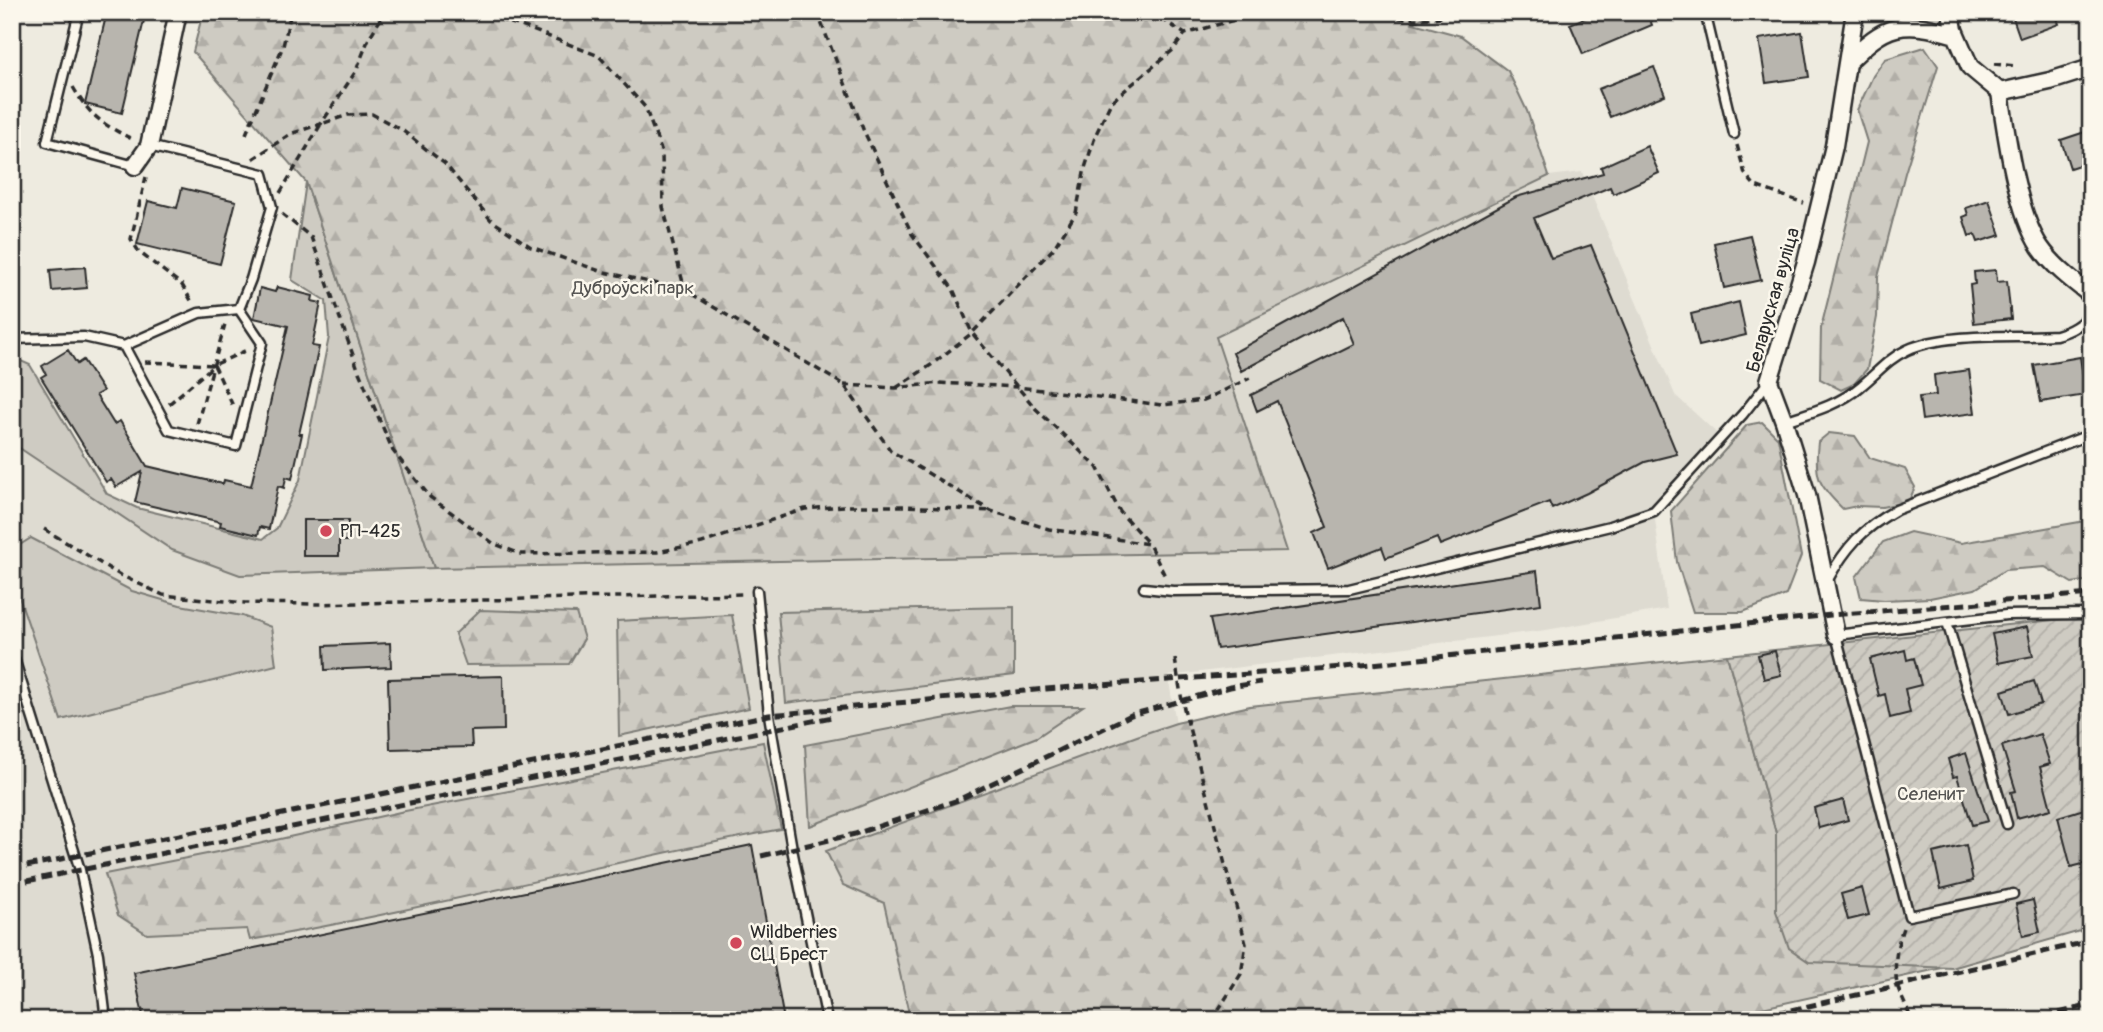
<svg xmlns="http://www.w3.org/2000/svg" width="2103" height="1032" viewBox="0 0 2103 1032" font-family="Pangolin,sans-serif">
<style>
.built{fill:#dedbd1}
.grass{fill:#cecbc2;stroke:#7c7b76;stroke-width:2}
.forest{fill:url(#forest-firs);stroke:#7c7b76;stroke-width:2}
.garden{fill:url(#garden-furrows);stroke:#7c7b76;stroke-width:2}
.building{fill:#b8b5ae;stroke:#2b2b2b;stroke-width:2}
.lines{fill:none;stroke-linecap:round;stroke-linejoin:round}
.service-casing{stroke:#2b2b2b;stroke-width:13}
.minor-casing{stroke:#2b2b2b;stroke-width:21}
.path{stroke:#2b2b2b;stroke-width:3.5;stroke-dasharray:7 5;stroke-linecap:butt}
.service{stroke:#fbf7ec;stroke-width:8}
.minor{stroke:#fbf7ec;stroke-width:16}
.rail{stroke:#2b2b2b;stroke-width:5;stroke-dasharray:10 5;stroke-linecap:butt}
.poi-dot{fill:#d1495b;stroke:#fbf7ec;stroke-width:2.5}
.labels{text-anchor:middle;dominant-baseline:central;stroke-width:5;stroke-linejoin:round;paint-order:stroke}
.park-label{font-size:19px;fill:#545351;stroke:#fbf7ec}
.street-label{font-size:19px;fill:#2b2b2b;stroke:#fbf7ec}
.poi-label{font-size:19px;fill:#2b2b2b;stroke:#fbf7ec;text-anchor:start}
</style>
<defs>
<pattern id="forest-firs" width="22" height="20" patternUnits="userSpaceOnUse" patternTransform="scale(1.75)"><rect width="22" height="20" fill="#cecbc2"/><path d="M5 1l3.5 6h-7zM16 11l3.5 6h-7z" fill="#b1aea7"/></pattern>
<pattern id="garden-furrows" width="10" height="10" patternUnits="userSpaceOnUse" patternTransform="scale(1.75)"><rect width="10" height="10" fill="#cecbc2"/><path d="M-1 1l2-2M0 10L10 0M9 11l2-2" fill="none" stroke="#b1aea7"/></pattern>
</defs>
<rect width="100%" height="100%" fill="#eeebe0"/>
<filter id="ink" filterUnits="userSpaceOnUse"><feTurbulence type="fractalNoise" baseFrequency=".0143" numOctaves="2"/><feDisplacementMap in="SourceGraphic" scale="14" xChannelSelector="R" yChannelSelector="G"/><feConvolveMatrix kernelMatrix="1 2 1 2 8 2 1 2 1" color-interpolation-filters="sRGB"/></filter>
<g filter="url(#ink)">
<path class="built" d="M1582 172 1675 395 1722 438 1654 512 1667 609 1546 630 1168 676 1176 723 827 850 843 885 884 903 910 1017 946 1016 949 1020H12V443L172 550 240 575 434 568 1287 550 1216 337 1549 176Z"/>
<path class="grass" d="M306 182 434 568 240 575 172 550 12 443V357L30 365 107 494 137 508 263 539 277 528 300 480 329 337 326 301 292 280Z
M31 538 132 591 180 605 242 616 271 627 276 665 61 720 13 579 15 548Z"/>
<path class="forest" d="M203 12H1434L1413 23 1461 36 1508 71 1527 111 1549 176 1216 337 1287 551 434 568 306 182 193 52Z
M1888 12H1943L1944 18 1937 24 1919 17Z
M1925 47 1938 66 1905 173 1878 277 1877 317 1867 369 1854 384 1841 390 1820 379 1821 328 1867 142 1857 110 1873 76 1885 59Z
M1762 422 1778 438 1801 556 1786 595 1743 612H1693L1677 562 1671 511 1747 425Z
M1829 433 1855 436 1870 458 1905 469 1915 487 1909 501 1882 507 1857 506 1843 509C1818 485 1814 477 1818 442Z
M2091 520V580L2072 583 2045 567 2005 570 1975 589 1930 598 1884 600 1861 598 1856 577 1883 542 1910 532 1961 543Z
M1014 607V675L786 703 778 612Z
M480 610 576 613 584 639 569 664 466 665 455 634Z
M732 615 749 708 619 736 617 621Z
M1727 655 1776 833V911L1969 962 1708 1020H949L946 1016 910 1018 884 903 843 885 826 851 1137 736 1176 723 1250 706Z
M1010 706H1083L1037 737 810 826 805 745Z
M763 742 781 829C603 863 428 909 250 940L247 929 147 934 118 915 105 874 258 844 400 812Z"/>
<path class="garden" d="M2091 616V928L1952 968 1809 962 1789 948 1776 911V833L1727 655Z"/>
<path class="building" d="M107 12H146L122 113 85 104Z
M1599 12H1647L1652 25 1583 54 1570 24Z
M2011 12H2055L2059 24 2020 38Z
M1802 32 1809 77 1766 83 1759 39Z
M1654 67 1665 95 1610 117 1598 89Z
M2091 130V161L2070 168 2061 140Z
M1647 146 1659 173 1613 194 1610 187 1534 218 1551 258 1591 245 1677 454 1645 462 1587 493 1552 509 1549 502 1440 545 1437 538 1386 558 1382 547 1328 568 1314 533 1327 527 1277 401 1257 411 1251 395 1354 344 1343 317 1241 371 1233 353 1516 197 1603 173 1601 167Z
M182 188 236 201 220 264 137 244 148 201 177 208Z
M1989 200 2001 235 1978 242 1975 234 1969 236 1963 217 1968 215 1966 208Z
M1750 235 1761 280 1724 288 1714 243Z
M85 267 87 288 52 291 50 270Z
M1996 270 1997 282 2007 281 2011 319 1974 323 1970 285 1975 284 1974 272Z
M277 287 313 296 312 301 321 303 312 346 319 347 299 434H302L292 479 286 477 284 488 278 486 269 529 260 527 258 535 220 526 221 522 135 502 142 472 116 487 111 479 106 482 41 377 46 374 42 366 68 350 77 364 83 360 103 391 96 395 114 424 120 421 147 466 223 484 224 480 251 486 288 326 254 318 260 288 275 292Z
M1739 302 1746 335 1699 346 1691 314Z
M2080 357 2086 395 2041 402 2034 365Z
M1969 370 1975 413 1922 420 1919 397 1936 395 1934 375Z
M303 520H348V541H339V556H303Z
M1537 571 1541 604 1217 649 1210 619Z
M2027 627 2033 656 1998 663 1992 634Z
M390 643 391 667 325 670 324 646Z
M1905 650 1907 660 1914 658 1921 685 1905 689 1910 713 1890 718 1885 694 1879 696 1870 659Z
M1775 651 1781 675 1764 679 1758 655Z
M503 676 504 730 471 731 472 747 390 749 388 679Z
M2034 681 2041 704 2009 714 2002 691Z
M2040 734 2050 764 2040 767 2051 809 2017 818 2011 792 2016 791 2002 746Z
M1966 753 1988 821 1972 825 1957 776 1953 777 1948 759Z
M1843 800 1848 820 1819 828 1814 808Z
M2084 809 2089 827 2086 828 2091 846V862L2071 867 2058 817Z
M752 845 784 1020H144L134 973Z
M1966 845 1973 881 1941 889 1933 853Z
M1862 888 1869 915 1848 920 1841 894Z
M2033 900 2040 932 2023 936 2016 904Z"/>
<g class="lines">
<defs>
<path id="service" d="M79 12 47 142 135 166
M1705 12 1734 134
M12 339 84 337 124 346 199 313 239 309 251 279 272 207 263 174 149 146
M124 346 169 430 236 446 262 343 239 309
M1784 421C1812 412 1839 405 1861 386 1877 373 1889 358 1907 350 1946 332 2012 338 2056 335 2071 331 2081 325 2091 313
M1827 581C1846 547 1862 529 1896 510L2091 434
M1144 588 1173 591 1349 589 1610 526 1654 511 1743 414 1769 381
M757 591 769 715 792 849 827 1020
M1947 622 2007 824
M12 652 80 870 98 954 106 1020
M2013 894 1909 916 1836 635 2006 615 2091 614"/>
<path id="minor" d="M1951 12 1954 30 1970 67 2000 92
M1847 63C1886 23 1902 19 1956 35
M2000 92C2006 134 2017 213 2040 247 2053 266 2073 281 2091 295
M2000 92 2050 81 2091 68
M135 166 149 146 178 12
M1836 635 1807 495 1784 421 1769 381 1806 262 1834 146 1855 12"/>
</defs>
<use href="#service" class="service-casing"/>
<use href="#minor" class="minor-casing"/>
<path class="path" d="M476 12 527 28 599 56 645 107 662 153 663 207 685 290 844 385 891 451 991 511 1049 529 1149 544 1166 578
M817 12 863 129 912 234 953 289 972 333 1036 409 1097 467 1120 512 1149 544
M1151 12 1185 34 1258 13 1280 12
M1363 12C1393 17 1427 25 1456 12
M1994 64 2016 66
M73 87C90 117 104 125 134 140
M246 134 283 46 291 12
M1737 145 1745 174 1755 186 1804 203
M253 159 290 134 321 124 356 71 369 38 385 12
M146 177 131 239 139 252 182 285 192 302
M280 193 321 124 348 115 372 114 402 130 445 164 491 220 531 247 600 271 685 290
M282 214 311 237 359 372 393 451 430 497 493 543 520 554 657 552 702 543 805 509 844 506H906L991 511
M145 362 214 365 249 349
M844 385 896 388 939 383 1018 387 1162 405 1204 400 1250 378
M896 388 931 365 972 333 1053 249 1076 213 1085 168 1096 134 1111 102 1173 50 1185 34
M169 404 214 365 233 406
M197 424 225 324
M44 529 120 575 163 595 245 603 316 604 745 594
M1175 659 1182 701 1246 944 1241 974 1212 1020
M1903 928C1896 947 1893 968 1898 988 1902 999 1908 1009 1911 1020"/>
<use href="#service" class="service"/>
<use href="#minor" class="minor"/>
<path class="rail" d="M761 856 855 834 958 800 1131 715 1230 687 1261 682
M12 869 769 715 1046 689 1344 667 1831 615 2091 594
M12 884 832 717
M1748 1020 2091 941
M2030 1020 2091 1005
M2083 1020 2091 1018"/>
</g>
</g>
<g class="poi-dot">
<circle cx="326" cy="531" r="7"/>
<circle cx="736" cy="943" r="7"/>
</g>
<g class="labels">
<g class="park-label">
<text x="633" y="288">Дуброўскі парк</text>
<text x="1931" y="794">Селенит</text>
</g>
<g class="street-label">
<text transform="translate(1773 300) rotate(-74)">Беларуская вуліца</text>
</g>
<g class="poi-label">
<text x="340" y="531">РП-425</text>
<text x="750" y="932">Wildberries<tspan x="750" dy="22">СЦ Брест</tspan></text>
</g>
</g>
<rect width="2103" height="1032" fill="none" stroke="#fbf7ec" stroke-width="42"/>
<rect x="21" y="21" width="2061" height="990" fill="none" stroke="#2b2b2b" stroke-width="2.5" filter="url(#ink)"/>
</svg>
